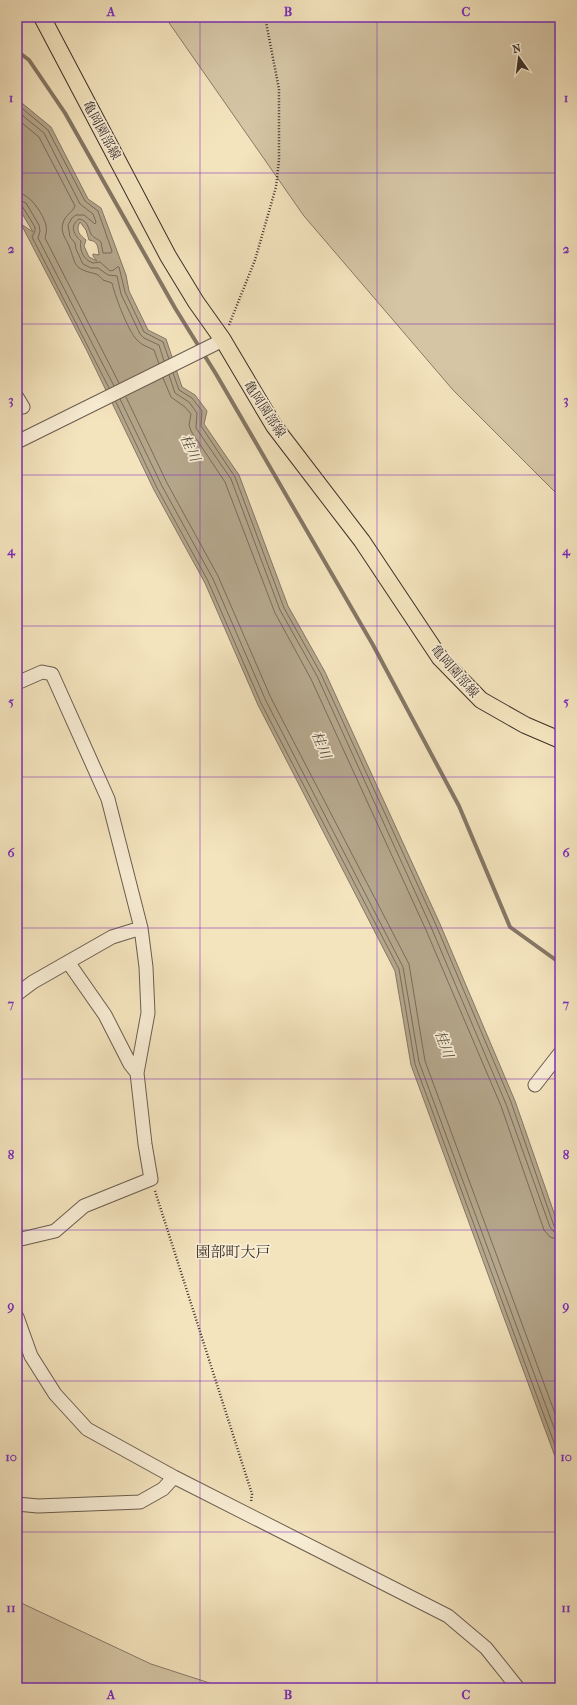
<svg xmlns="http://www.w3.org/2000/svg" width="577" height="1705" viewBox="0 0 577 1705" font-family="'IM FELL French Canon','Noto Serif JP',serif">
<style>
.green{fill:#d5c5a5;stroke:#887a68}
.water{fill:#b5a78c;stroke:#857765;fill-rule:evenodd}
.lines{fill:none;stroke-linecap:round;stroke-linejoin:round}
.shore{stroke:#786c5b;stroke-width:1}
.stream{stroke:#857765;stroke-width:4}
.minor-casing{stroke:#6a5d4f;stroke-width:15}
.major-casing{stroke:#3c302a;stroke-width:18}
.path{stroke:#3c302a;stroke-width:2.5;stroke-dasharray:1 2;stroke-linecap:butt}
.minor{stroke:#f8edd5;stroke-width:13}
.major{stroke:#f4e4be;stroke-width:16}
.grid{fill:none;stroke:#7b2cbf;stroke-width:1;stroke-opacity:0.55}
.labels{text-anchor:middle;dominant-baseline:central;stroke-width:3.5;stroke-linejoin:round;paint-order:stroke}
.street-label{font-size:13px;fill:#3c302a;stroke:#f8edd5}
.water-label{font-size:14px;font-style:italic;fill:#5a4e42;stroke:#f8edd5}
.quarter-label{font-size:15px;fill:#3c302a;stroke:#f8edd5}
.neatline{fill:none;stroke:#7b2cbf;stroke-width:1.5}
.grid-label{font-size:13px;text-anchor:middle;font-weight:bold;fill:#7b2cbf}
</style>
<rect width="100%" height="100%" fill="#f4e4be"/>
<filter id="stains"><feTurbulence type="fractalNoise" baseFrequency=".005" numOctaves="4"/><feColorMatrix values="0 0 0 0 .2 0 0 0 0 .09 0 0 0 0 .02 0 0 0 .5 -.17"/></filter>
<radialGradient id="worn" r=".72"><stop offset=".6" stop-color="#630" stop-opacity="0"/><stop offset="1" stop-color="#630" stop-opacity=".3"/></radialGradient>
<path class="green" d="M165 17H560V497L453 390 304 216Z
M17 1601 151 1664 225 1688H17Z"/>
<path class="water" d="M17 99 51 127 88 199 101 208 126 275 129 291 148 330 166 339 182 387 195 395 207 411 204 424 239 475 288 606 325 672 440 924 515 1101 560 1230V1470L411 1065 395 971 258 705 205 583 154 490 87 351 21 224 33 232 17 205ZM80 222 86 230 89 240C98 241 98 247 99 255L93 254V256L97 261 89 257 84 246 86 240C80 235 75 231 80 222Z"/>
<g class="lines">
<path class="shore" d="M17 104 48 130 85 201 98 211 112 251 111 253H103L101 242C98 239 92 237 91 234 88 227 87 220 79 219 69 226 74 235 81 241 79 251 84 260 93 263L100 262 110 271 114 270 117 267H119L125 292 144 332 163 342 169 359
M17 111 44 133 80 204 93 214 96 222 95 224 84 215H76L72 218 68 225 70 237 75 243 76 249 83 264 91 268H98L108 275 117 276 121 294 140 334 144 338 159 345 164 361
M17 119 39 137 75 206C73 212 65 215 63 223 60 233 66 238 69 246 77 266 72 268 96 274 99 275 101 278 103 280 106 281 109 282 112 283 115 296 128 331 137 340 141 345 148 347 154 350L159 364
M17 193C30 193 43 214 46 225 47 230 46 234 45 238L119 383
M17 199 26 203 39 225 40 231 38 238 114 386
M17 204 22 206 35 227V231L32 237 109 388
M173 373 179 390 192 398 202 411 201 426 235 477 284 608 321 674 436 925 511 1102 554 1226 560 1229
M169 375 175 393 189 402 197 413 196 428 231 479 280 610 317 676 431 927 506 1104 550 1227 554 1232 560 1234
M163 378 171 397 185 407 191 414 189 425 191 431 225 482 275 613 311 679 426 930 501 1106 544 1230 550 1237 560 1240
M126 397 167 483 218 576 271 698 409 964 425 1061 560 1427
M120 399 162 486 213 579 266 701 403 967 419 1062 560 1444
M116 402 157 488 208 581 261 703 399 969 415 1064 560 1459"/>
<path class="stream" d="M17 51 29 60 65 113 175 308 216 374 373 645 459 806 510 927 560 963"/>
<defs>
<path id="minor" d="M17 397 23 407
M17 442 223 340
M17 683 42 672 52 674 108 799 141 928 146 967 148 1013 137 1073 145 1144 151 1179 84 1206 55 1231 17 1240
M68 962 105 1015 130 1064 137 1073
M17 994 33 982 112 937 141 928
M535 1085 560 1053
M17 1317 31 1356 55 1394 87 1429 174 1477 448 1616 486 1648 518 1688
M17 1504 38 1506 140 1502 163 1489 174 1477"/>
<path id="major" d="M42 17 168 256 196 302 223 340 274 426 362 541 440 658 481 700 525 725 560 740"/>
</defs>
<use href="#minor" class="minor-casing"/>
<use href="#major" class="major-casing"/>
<path class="path" d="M229 325 255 260 276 187 279 160V89L265 17
M155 1191 252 1494 251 1502"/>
<use href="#minor" class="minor"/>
<use href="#major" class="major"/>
</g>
<path class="grid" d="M200 17V1688M377 17V1688M17 173H560M17 324H560M17 475H560M17 626H560M17 777H560M17 928H560M17 1079H560M17 1230H560M17 1381H560M17 1532H560"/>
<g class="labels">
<g class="street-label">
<text transform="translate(102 130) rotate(62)">亀岡園部線</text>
<text transform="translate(265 409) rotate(57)">亀岡園部線</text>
<text transform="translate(455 671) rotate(49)">亀岡園部線</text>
</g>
<g class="water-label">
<text transform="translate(190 448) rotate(66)">桂川</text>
<text transform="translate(321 745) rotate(67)">桂川</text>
<text transform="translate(444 1044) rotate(70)">桂川</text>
</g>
<g class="quarter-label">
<text x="233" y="1252">園部町大戸</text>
</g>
</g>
<rect width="577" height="1705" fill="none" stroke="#f4e4be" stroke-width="44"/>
<g transform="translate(519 58) rotate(346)" stroke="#f8edd5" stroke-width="3" paint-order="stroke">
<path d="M0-3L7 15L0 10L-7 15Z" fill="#3c302a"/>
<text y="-6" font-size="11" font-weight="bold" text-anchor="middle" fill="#3c302a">N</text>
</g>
<rect x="22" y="22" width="533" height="1661" class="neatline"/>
<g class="grid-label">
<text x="111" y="16">A</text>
<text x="288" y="16">B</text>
<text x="466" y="16">C</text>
<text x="11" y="102">1</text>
<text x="566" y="102">1</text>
<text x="11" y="253">2</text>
<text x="566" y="253">2</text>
<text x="11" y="404">3</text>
<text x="566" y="404">3</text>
<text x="11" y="555">4</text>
<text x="566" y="555">4</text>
<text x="11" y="706">5</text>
<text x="566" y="706">5</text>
<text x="11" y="857">6</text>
<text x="566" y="857">6</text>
<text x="11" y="1008">7</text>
<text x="566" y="1008">7</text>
<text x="11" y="1159">8</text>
<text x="566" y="1159">8</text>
<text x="11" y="1310">9</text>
<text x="566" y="1310">9</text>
<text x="11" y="1461">10</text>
<text x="566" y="1461">10</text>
<text x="11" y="1612">11</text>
<text x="566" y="1612">11</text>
<text x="111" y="1699">A</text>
<text x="288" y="1699">B</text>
<text x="466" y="1699">C</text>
</g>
<rect width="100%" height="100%" filter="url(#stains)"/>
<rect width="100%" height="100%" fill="url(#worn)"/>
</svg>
